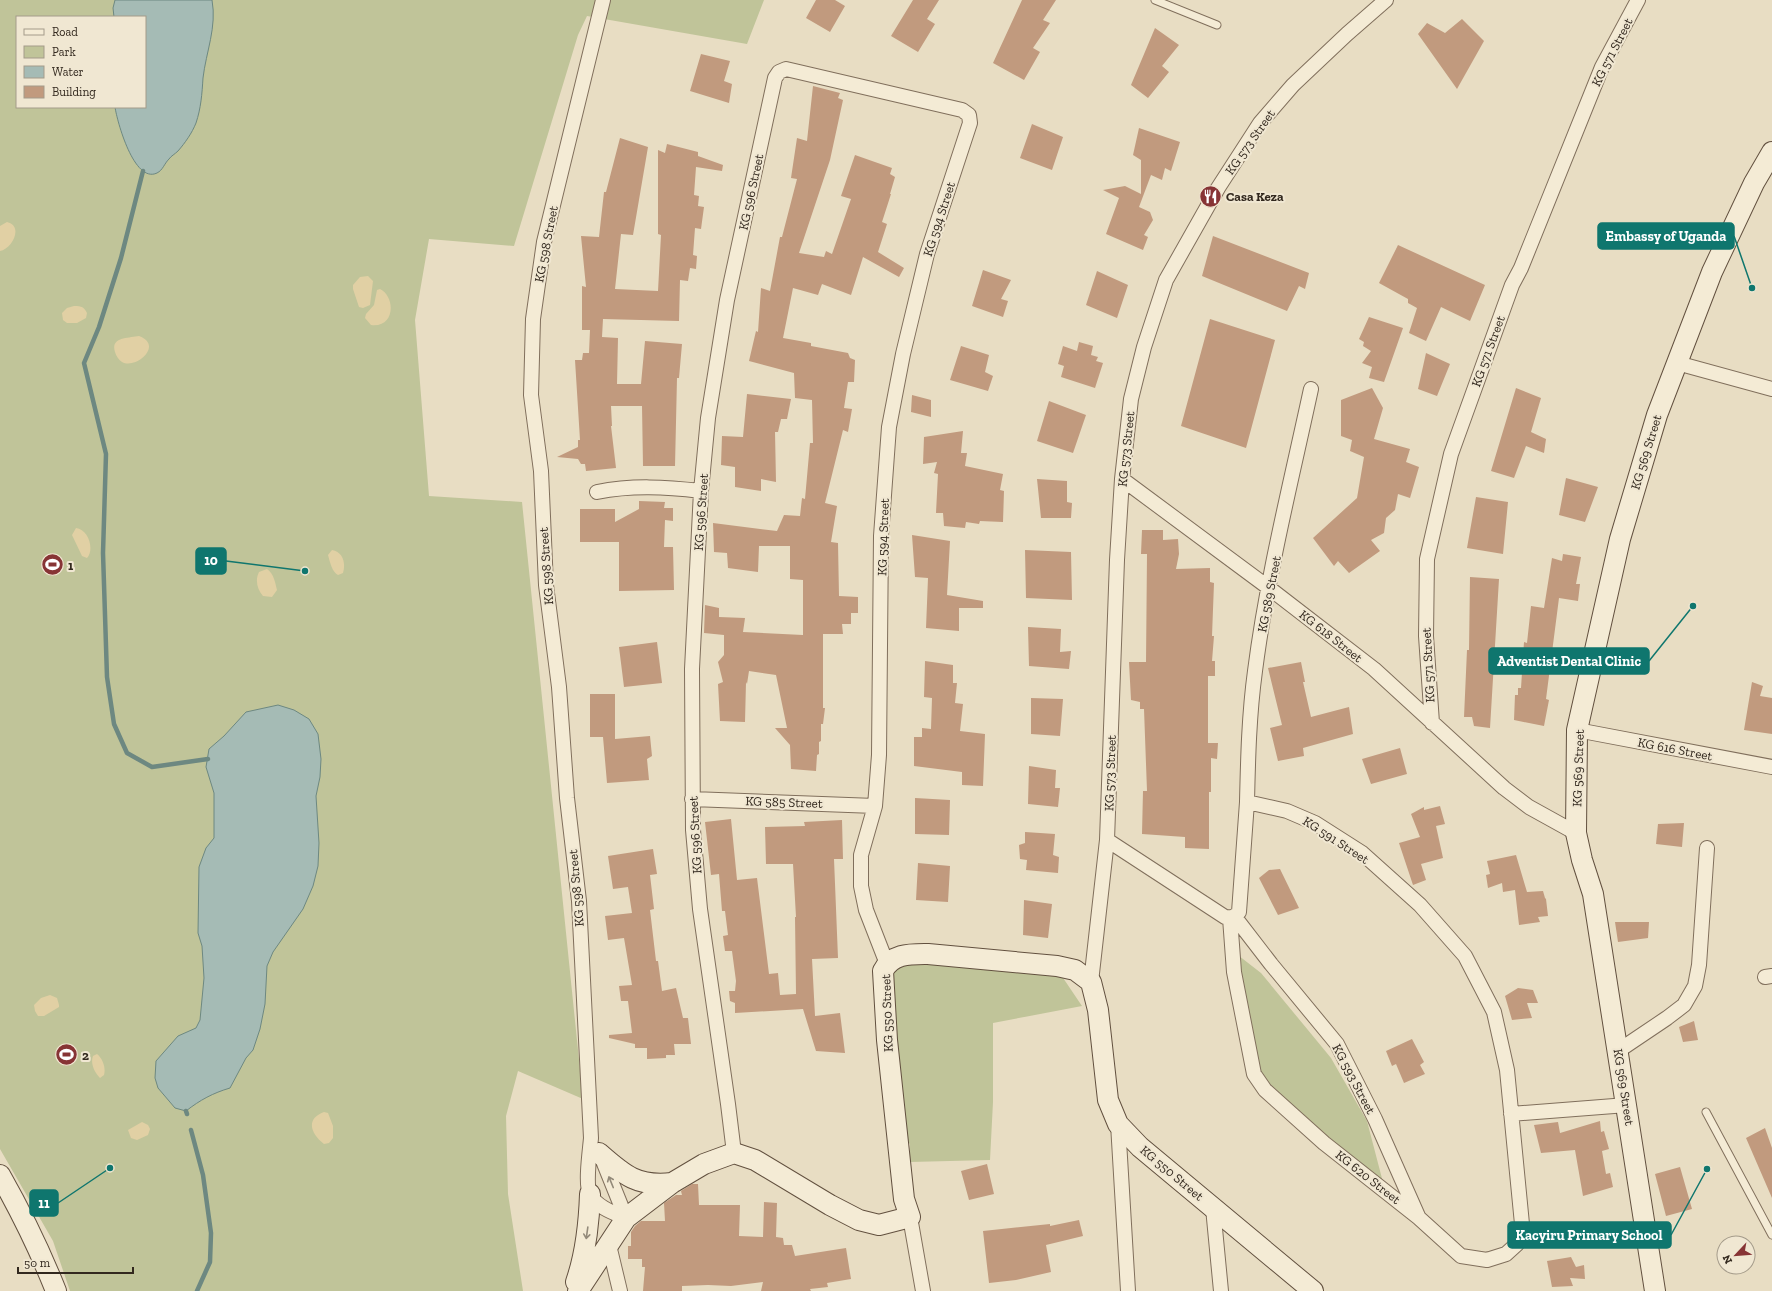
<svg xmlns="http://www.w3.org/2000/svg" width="1772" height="1291" viewBox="0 0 1772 1291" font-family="'Zilla Slab',serif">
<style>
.green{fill:#c0c499;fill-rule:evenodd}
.sand{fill:#e1d0a4}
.water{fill:#a5bbb5;stroke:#6d8881}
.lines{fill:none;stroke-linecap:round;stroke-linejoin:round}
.stream{stroke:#6d8881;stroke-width:4.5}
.building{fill:#c19a7e}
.lane-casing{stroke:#806f5c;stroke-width:9}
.street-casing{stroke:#806f5c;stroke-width:16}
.secondary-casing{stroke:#62503f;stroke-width:22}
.lane{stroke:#f4ebd5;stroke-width:7}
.street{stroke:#f4ebd5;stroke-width:14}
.secondary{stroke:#f4ebd5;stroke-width:20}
.oneway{stroke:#938a7a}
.labels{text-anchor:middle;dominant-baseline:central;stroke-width:4;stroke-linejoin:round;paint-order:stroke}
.street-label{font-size:13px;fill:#32281e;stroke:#f0e7d2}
.poi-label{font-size:13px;font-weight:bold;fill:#32281e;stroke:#f0e7d2;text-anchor:start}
.leader{fill:none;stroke:#0f766e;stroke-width:1.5}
.callout-dot{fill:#0f766e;stroke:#f0e7d2;stroke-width:1.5}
.callout{fill:#0f766e;stroke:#0f766e;stroke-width:1.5}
.callout-label{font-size:14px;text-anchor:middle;font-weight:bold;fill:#fff}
</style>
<rect width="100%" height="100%" fill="#e8ddc3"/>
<path class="green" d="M0 0H764L747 44 587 16 578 35 514 246 429 239 415 320 429 496 522 502 583 1099 518 1071 506 1116 508 1194 523 1291H70L53 1241 0 1149ZM17 17H145V107H17Z
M898 950 1055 966 1082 1006 993 1023V1102L990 1160 910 1162V1144L891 1125 879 968Z
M1234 952 1261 973 1331 1058 1367 1121 1385 1190 1252 1073Z"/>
<path class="sand" d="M7 222C24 226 12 249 0 251V226Z
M368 276 373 281 370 305 363 308 359 307 353 289V285L360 277Z
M380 289C396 297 395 328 371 325L365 318 366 314 374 305 377 290Z
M74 306C82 306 84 307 87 313L86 318 77 323H67L63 320 62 313 67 308Z
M139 336C164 345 136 370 122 362 119 360 116 356 115 352 110 337 129 338 139 336Z
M76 528C88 529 95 549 87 558L82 556 72 535Z
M332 550C343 552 346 563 343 573L338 575C332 572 330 562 328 555Z
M267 569C274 574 275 582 277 590L272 597 263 596C257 589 255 580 259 572Z
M50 995 57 998 59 1005V1007L44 1016H38L35 1011 34 1005 41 998Z
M97 1054C103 1059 106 1068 104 1075L100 1078C95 1073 90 1064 93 1056Z
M324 1112 328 1113 333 1126V1138L329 1143 324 1144C311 1134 305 1119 324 1112Z
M142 1122 148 1125 150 1129 148 1135 137 1140 131 1138 128 1130Z"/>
<path class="water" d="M115 0H212C217 27 206 52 203 78 202 94 201 108 196 123 192 133 185 143 178 151 175 154 171 156 169 159 164 164 163 170 157 173 134 184 117 121 115 107H145V17H114L113 8Z
M278 705 294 710 309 719 318 734 321 759 320 777 316 796 319 843 318 866 313 886 303 909 273 952 267 966 265 1004 260 1029 253 1050 246 1058 230 1088C213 1093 200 1100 186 1111L175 1108 158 1088 155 1078 156 1061 178 1036 196 1028 200 1020 204 978 202 946 198 933 199 867 206 848 214 838V793L206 767 209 749 224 736 246 712Z"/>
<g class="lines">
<path class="stream" d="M143 171 121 258 99 327 84 363 106 454 103 553 107 677 114 724 127 753 152 767 208 759
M186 1111 187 1114
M191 1130 203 1175 211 1233 210 1262 197 1291"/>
</g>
<path class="building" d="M816 0H835L845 6 830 32 806 18Z
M913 0H939L927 19 935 24 918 52 891 36Z
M1022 0H1056L1043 20 1050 23 1033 48 1040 52 1024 80 993 63Z
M1462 19 1484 41 1457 89 1418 34 1427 23 1445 33Z
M1155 28 1179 45 1162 66 1169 72 1148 98 1131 85Z
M701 54 730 61 724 81 732 84 729 103 690 91Z
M813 86 840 93 838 98 843 100 830 160 799 253 824 257 826 251 832 254 851 199 841 196 855 155 892 168 890 174 895 177 890 194H891L882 222 887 224 878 252 904 268 899 277 863 257 851 295 822 284 818 295 793 288 783 338 811 343V346L848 353 850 358 855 360 854 382H848L844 408 852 409 848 432 843 430 825 503 837 506 831 542 838 543 839 596 858 597V613H851V624H842L843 634H823V708H825L823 724H821V741L819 742V754L817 755 816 771 791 769 790 745 775 728H787L776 675 749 671 747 684 746 682 745 722 720 721 718 684 723 682 718 662 724 655V635L704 633 705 605 719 608V617L745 618 743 632 803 635V580L790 579V546H759L758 572 728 568 727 553 714 552 713 523 777 531 784 515 800 516 802 498 805 499 810 443H813L812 400 795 398 794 373 749 361 756 331 758 332 761 288 770 291 780 237H782L797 179 791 178 797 138 807 141Z
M1032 124 1063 137 1052 170 1020 158Z
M1139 128 1180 142 1171 171 1165 168 1162 180 1151 175 1139 207 1150 212 1153 220 1144 235 1148 237 1143 250 1106 234 1119 198 1103 190 1125 186 1141 194V160L1133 155Z
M620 138 648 147 633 235 621 234 615 289 658 291 661 235 658 234V150L665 153 667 144 698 152V156L723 165 722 171 696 167 694 195 699 196 698 206 704 207 701 229 695 228 693 255 697 256 696 269 690 268 688 281 680 280 679 321 603 319 602 337 618 338 617 384H641L645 341 682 344 679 378H677L675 466H643L642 406H611L612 426H611L616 468 586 471 585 464H581L578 459 557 457 578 447V440H580L575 360H582L583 353H589L590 330H582V286L586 287 581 236 599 237 604 192H606Z
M1213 236 1309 273 1305 289 1299 286 1287 311 1202 276Z
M1398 245 1485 285 1470 321 1441 307 1426 341 1409 333 1417 308 1408 303V299L1379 283Z
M983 270 1011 280 1001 299 1008 301 1003 317 972 306Z
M1097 271 1128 285 1117 318 1086 305Z
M1369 317 1403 328 1384 382 1369 378 1372 367 1362 363 1371 351 1363 346 1364 342 1359 339Z
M1210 319 1275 340 1246 448 1181 426Z
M1079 342 1093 346 1091 355 1098 357 1096 361 1103 363 1095 388 1061 377 1064 366 1058 364 1063 346 1077 351Z
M961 346 989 355 985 372 993 376 988 391 950 380Z
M1426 353 1450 364 1437 396 1418 389Z
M1372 388 1383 408 1374 439 1410 449 1406 462 1419 467 1410 498 1398 494 1395 510 1386 518 1384 533 1371 540 1380 551 1349 573 1338 561 1334 566 1313 538 1357 498 1364 457 1350 451 1352 440 1341 436V400Z
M1516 388 1541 398 1531 432 1546 439 1544 453 1526 446 1514 478 1491 471Z
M747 394 791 399 787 419H781L778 432H775L776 482 761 479V491L735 487V467L721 465 722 436 743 437Z
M912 395 931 400V417L911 412Z
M1049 401 1086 415 1073 453 1037 441Z
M963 431 961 453H967L965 466 1003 474 1000 490 1004 491 1003 522 980 521 979 524 966 522 965 528 944 526 943 513H936L938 474 934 473 937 462 923 464 924 437Z
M1566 478 1598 487 1585 522 1559 515Z
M1037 479 1067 481V502L1072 503 1071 518H1041Z
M1476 497 1508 502 1503 554 1467 548Z
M639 501 665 502 664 508H673V521L665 520 664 547H673L674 590 619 591V542H580V509H615V522L639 509Z
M1142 530H1163V540L1178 539 1179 554 1176 569 1210 568V582L1214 583 1212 636H1214L1212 661H1215V676H1208V743H1218L1217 759 1211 758V792H1209V849L1185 848V837L1142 834 1143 791H1147L1144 709H1140V702L1131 700 1129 662H1146L1147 554H1141Z
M912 535 950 541 947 595 983 601V608H959V631L926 628 928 578 915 577Z
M1025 550 1071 552 1072 600 1026 598Z
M1563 554 1581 557 1576 584H1580L1578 601 1559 598 1546 699 1549 700 1544 726 1514 720 1515 695H1518V688H1521L1524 642 1527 643 1531 606 1544 608 1552 558 1562 561Z
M1470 577 1499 579 1490 728 1474 726 1472 717H1464L1467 650H1469Z
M1028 627 1061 629 1060 652 1071 651 1069 669 1029 666Z
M657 642 662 683 624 687 619 647Z
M925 661 953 665V683H957L955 703 963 704 960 731 985 734 983 786 962 785V772L914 766V737H922V728L931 729 932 698 924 697Z
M1301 662 1305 682H1303L1311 717 1349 707 1353 734 1303 748 1304 756 1278 761 1270 728 1282 725 1268 668Z
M1752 682 1763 686 1760 696 1772 698V734L1744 730Z
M590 694H615V739L650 736 652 756 647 759 649 780 607 783 603 737H590Z
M1031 698 1063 699 1060 736 1031 734Z
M1400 748 1407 774 1371 784 1362 759Z
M1029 766 1056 770 1055 788H1060L1058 807 1028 804Z
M915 798 950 800 949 835 915 834Z
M1440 806 1445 824 1436 826 1443 858 1421 864 1426 880 1413 885 1399 843 1420 837 1411 814 1424 807V810Z
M731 819 737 880 757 878 769 974 778 973 780 995 796 994 795 917H796L793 864H766L765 827 805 826 804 822 842 820 843 859H834L838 958 812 959 815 1016 840 1013 845 1053 816 1051 803 1009 735 1013V1003L730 1001 729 991H735L736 981 732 951H725L723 936 728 935 725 911H722L719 874 711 875 705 822Z
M1684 823 1682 847 1656 844 1658 824Z
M1025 832 1055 834 1053 855 1059 857 1058 873 1026 870 1027 860 1020 859 1019 845 1025 843Z
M653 849 657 874 650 875 654 909 650 910 656 961H658L662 991 676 988 683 1018H688L691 1044H674L675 1055H666V1058L647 1059V1048H635V1044L609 1038V1035L632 1033 628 1001H621L619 986 632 985 624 938 608 940 605 916 632 913 628 887 613 889 608 856Z
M1516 855 1527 892 1543 891 1545 898 1546 899 1548 916 1538 917 1540 922 1519 925 1515 890 1503 892 1502 883 1488 888 1486 875 1490 874 1487 861Z
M918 863 950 866 948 902 916 900Z
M1280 869 1299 908 1278 915 1259 878 1269 870Z
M1024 900 1052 904 1048 938 1023 935Z
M1615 922H1649L1648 938 1618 942Z
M1518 988 1533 990 1538 1003H1527L1532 1018 1512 1020 1505 996Z
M1694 1021 1698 1040 1683 1042 1679 1027Z
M1412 1039 1424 1062 1420 1065 1425 1074 1404 1083 1396 1064 1392 1066 1386 1051Z
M1600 1121 1601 1132 1604 1131 1609 1149 1602 1151 1606 1174 1610 1173 1613 1187 1583 1196 1575 1150 1541 1153 1534 1125 1558 1122 1560 1133Z
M1765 1128 1772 1148V1198L1746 1138Z
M987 1164 994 1194 969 1200 961 1171Z
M1680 1167 1692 1209 1666 1216 1655 1174Z
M692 1184H698L699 1205H740L739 1236 763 1237 764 1202 777 1203 776 1237 783 1238 784 1245H792L795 1256 846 1248 851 1279 827 1283 828 1287 810 1289 811 1291H761L763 1282 731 1286 708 1285 682 1286V1291H643L645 1267H642V1259H628V1246H631V1232L635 1226 641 1221H665L664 1203 676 1195H682L681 1191Z
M1079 1220 1083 1236 1046 1245 1051 1272 1016 1280 989 1283 983 1231 1050 1224V1226Z
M1571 1257 1576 1267 1584 1265 1585 1279 1570 1278 1573 1286 1552 1287 1547 1261Z"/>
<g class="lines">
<defs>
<path id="lane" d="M1155 0 1217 25
M1706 1112 1772 1235"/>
<path id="street" d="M603 0 544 242 533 319 531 395 541 471 546 585 559 687 567 798 579 901 591 1138C590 1150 585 1184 590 1194 596 1207 614 1213 626 1218
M1677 363 1772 389
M1122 479 1269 588 1374 669 1504 788 1529 807 1576 833
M597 492C632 485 666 487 701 491
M1432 723 1426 636 1427 559 1451 454 1512 285 1521 268 1602 67 1638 0
M1577 730 1772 767
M692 799 875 806
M1247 802C1248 758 1249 715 1255 671 1267 577 1291 482 1311 389
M1107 840 1225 917C1231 918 1235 917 1239 912L1247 802 1287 811 1315 823 1362 853 1420 905 1465 956 1494 1012 1507 1070 1522 1224 1517 1244 1506 1254 1487 1260 1461 1256 1419 1218 1324 1143 1265 1090 1254 1074 1234 972 1230 918
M1234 916 1271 964 1337 1044 1375 1119 1418 1216
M1765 977 1772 976
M1091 982 1107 840 1117 560 1122 479 1131 399 1144 347 1166 280 1218 188 1260 123 1293 85 1347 34 1386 0
M1618 1051 1667 1018 1684 1005 1695 986 1699 965 1707 848
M1511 1114 1627 1105
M1118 1124 1128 1291
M734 1153 728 1104 700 909 693 830 692 669 701 491 708 418 727 300 775 78 779 72 786 69 962 110 969 115 970 123 927 254 903 354 889 427 881 536 879 755 875 806 861 855V886L866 910 887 964
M601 1156 626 1218
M1213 1208 1221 1291
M910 1217 923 1291
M609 1245 620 1291"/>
<path id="secondary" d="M599 1153C624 1175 637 1187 672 1183
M0 1175C21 1212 40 1251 56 1291
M576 1282C586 1253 589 1224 590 1194
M578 1291 626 1218 672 1183 704 1164 734 1153 755 1160 830 1205 859 1220 879 1225 910 1217 904 1199 887 1040 883 971C892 953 910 954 928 954L1057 966 1075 970 1091 982 1098 1010 1108 1100 1118 1124 1140 1147 1313 1291
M1655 1291 1593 894 1582 860 1576 833 1577 730 1620 539 1657 415 1712 272 1754 183 1772 152"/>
</defs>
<use href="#lane" class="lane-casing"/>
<use href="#street" class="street-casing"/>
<use href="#secondary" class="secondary-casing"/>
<use href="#lane" class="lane"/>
<use href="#street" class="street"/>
<use href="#secondary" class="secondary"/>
</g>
<defs><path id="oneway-shaft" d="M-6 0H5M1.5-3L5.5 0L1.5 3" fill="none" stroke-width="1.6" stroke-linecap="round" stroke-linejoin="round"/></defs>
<g class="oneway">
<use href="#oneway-shaft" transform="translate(611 1182) rotate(-112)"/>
<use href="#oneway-shaft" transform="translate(587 1233) rotate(98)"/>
</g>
<defs>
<symbol id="restaurant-disc" viewBox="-11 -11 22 22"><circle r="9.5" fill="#873435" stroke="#f0e7d2"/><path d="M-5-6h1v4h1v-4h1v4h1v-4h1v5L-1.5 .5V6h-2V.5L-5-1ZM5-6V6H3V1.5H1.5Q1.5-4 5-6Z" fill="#fff"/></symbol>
<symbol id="stadium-disc" viewBox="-11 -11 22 22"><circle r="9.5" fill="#873435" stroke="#f0e7d2"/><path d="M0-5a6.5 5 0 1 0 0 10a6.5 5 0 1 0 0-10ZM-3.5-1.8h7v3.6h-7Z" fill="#fff"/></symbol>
</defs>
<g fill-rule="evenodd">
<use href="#restaurant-disc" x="1198" y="184" width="25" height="25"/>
<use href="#stadium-disc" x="40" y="552" width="25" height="25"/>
<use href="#stadium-disc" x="54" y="1042" width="25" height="25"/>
</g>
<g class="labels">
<g class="street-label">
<text transform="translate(1612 52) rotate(-63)">KG 571 Street</text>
<text transform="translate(1250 142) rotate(-55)">KG 573 Street</text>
<text transform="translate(751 192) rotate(-78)">KG 596 Street</text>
<text transform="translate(939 219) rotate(-72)">KG 594 Street</text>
<text transform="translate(546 244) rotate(-79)">KG 598 Street</text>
<text transform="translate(1488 351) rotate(-70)">KG 571 Street</text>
<text transform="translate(1126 449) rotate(-84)">KG 573 Street</text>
<text transform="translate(1646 452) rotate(-73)">KG 569 Street</text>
<text transform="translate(701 512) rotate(-86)">KG 596 Street</text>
<text transform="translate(883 537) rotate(-88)">KG 594 Street</text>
<text transform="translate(546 566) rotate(-94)">KG 598 Street</text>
<text transform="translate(1269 594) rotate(-79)">KG 589 Street</text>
<text transform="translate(1331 636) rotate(38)">KG 618 Street</text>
<text transform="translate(1428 665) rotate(-93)">KG 571 Street</text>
<text transform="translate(1675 749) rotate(11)">KG 616 Street</text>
<text transform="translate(1578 768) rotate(-88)">KG 569 Street</text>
<text transform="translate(1110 773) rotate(-88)">KG 573 Street</text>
<text transform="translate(784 802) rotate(2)">KG 585 Street</text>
<text transform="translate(695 835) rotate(-93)">KG 596 Street</text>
<text transform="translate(1336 840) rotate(33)">KG 591 Street</text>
<text transform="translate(576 888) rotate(-95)">KG 598 Street</text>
<text transform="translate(887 1013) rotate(-92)">KG 550 Street</text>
<text transform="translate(1354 1079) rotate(62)">KG 593 Street</text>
<text transform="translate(1624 1087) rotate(81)">KG 569 Street</text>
<text transform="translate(1172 1173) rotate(40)">KG 550 Street</text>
<text transform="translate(1368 1177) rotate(38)">KG 620 Street</text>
</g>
<g class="poi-label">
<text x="1226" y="196">Casa Keza</text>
<text x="68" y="565">1</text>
<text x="82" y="1055">2</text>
</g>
</g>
<path class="leader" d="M1752 288L1734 236M305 571L226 561M1693 606L1649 661M110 1168L58 1203M1707 1169L1671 1235"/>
<g class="callout-dot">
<circle cx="1752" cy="288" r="4"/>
<circle cx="305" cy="571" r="4"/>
<circle cx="1693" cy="606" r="4"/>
<circle cx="110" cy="1168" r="4"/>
<circle cx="1707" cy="1169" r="4"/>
</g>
<g class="callout">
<rect x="1598" y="223" width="136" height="26" rx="4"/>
<rect x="196" y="548" width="30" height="26" rx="4"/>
<rect x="1489" y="648" width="160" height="26" rx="4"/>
<rect x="30" y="1190" width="28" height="26" rx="4"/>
<rect x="1508" y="1222" width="163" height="26" rx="4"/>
</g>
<g class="callout-label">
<text x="1666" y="241">Embassy of Uganda</text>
<text x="211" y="565">10</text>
<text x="1569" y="666">Adventist Dental Clinic</text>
<text x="44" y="1208">11</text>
<text x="1589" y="1240">Kacyiru Primary School</text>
</g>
<rect x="16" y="16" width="130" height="92" fill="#f0e7d2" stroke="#a49b8a"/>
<rect x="24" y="29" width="20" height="6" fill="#f4ebd5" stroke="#a49b8a"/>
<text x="52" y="36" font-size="12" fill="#32281e">Road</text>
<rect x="24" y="46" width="20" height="12" fill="#c0c499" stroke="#a49b8a"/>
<text x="52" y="56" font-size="12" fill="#32281e">Park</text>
<rect x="24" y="66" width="20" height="12" fill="#a5bbb5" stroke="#a49b8a"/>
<text x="52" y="76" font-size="12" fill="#32281e">Water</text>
<rect x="24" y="86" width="20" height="12" fill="#c19a7e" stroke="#a49b8a"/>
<text x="52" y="96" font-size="12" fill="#32281e">Building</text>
<g transform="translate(1736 1255) rotate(244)"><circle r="19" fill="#f0e7d2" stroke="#a49b8a"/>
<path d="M0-3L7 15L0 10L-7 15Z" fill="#873435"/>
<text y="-6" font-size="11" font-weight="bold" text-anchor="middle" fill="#32281e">N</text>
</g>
<path d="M18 1267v6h115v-6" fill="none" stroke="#32281e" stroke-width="2"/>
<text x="24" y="1267" font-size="12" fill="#32281e" stroke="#f0e7d2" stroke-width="3" paint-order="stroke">50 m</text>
</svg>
